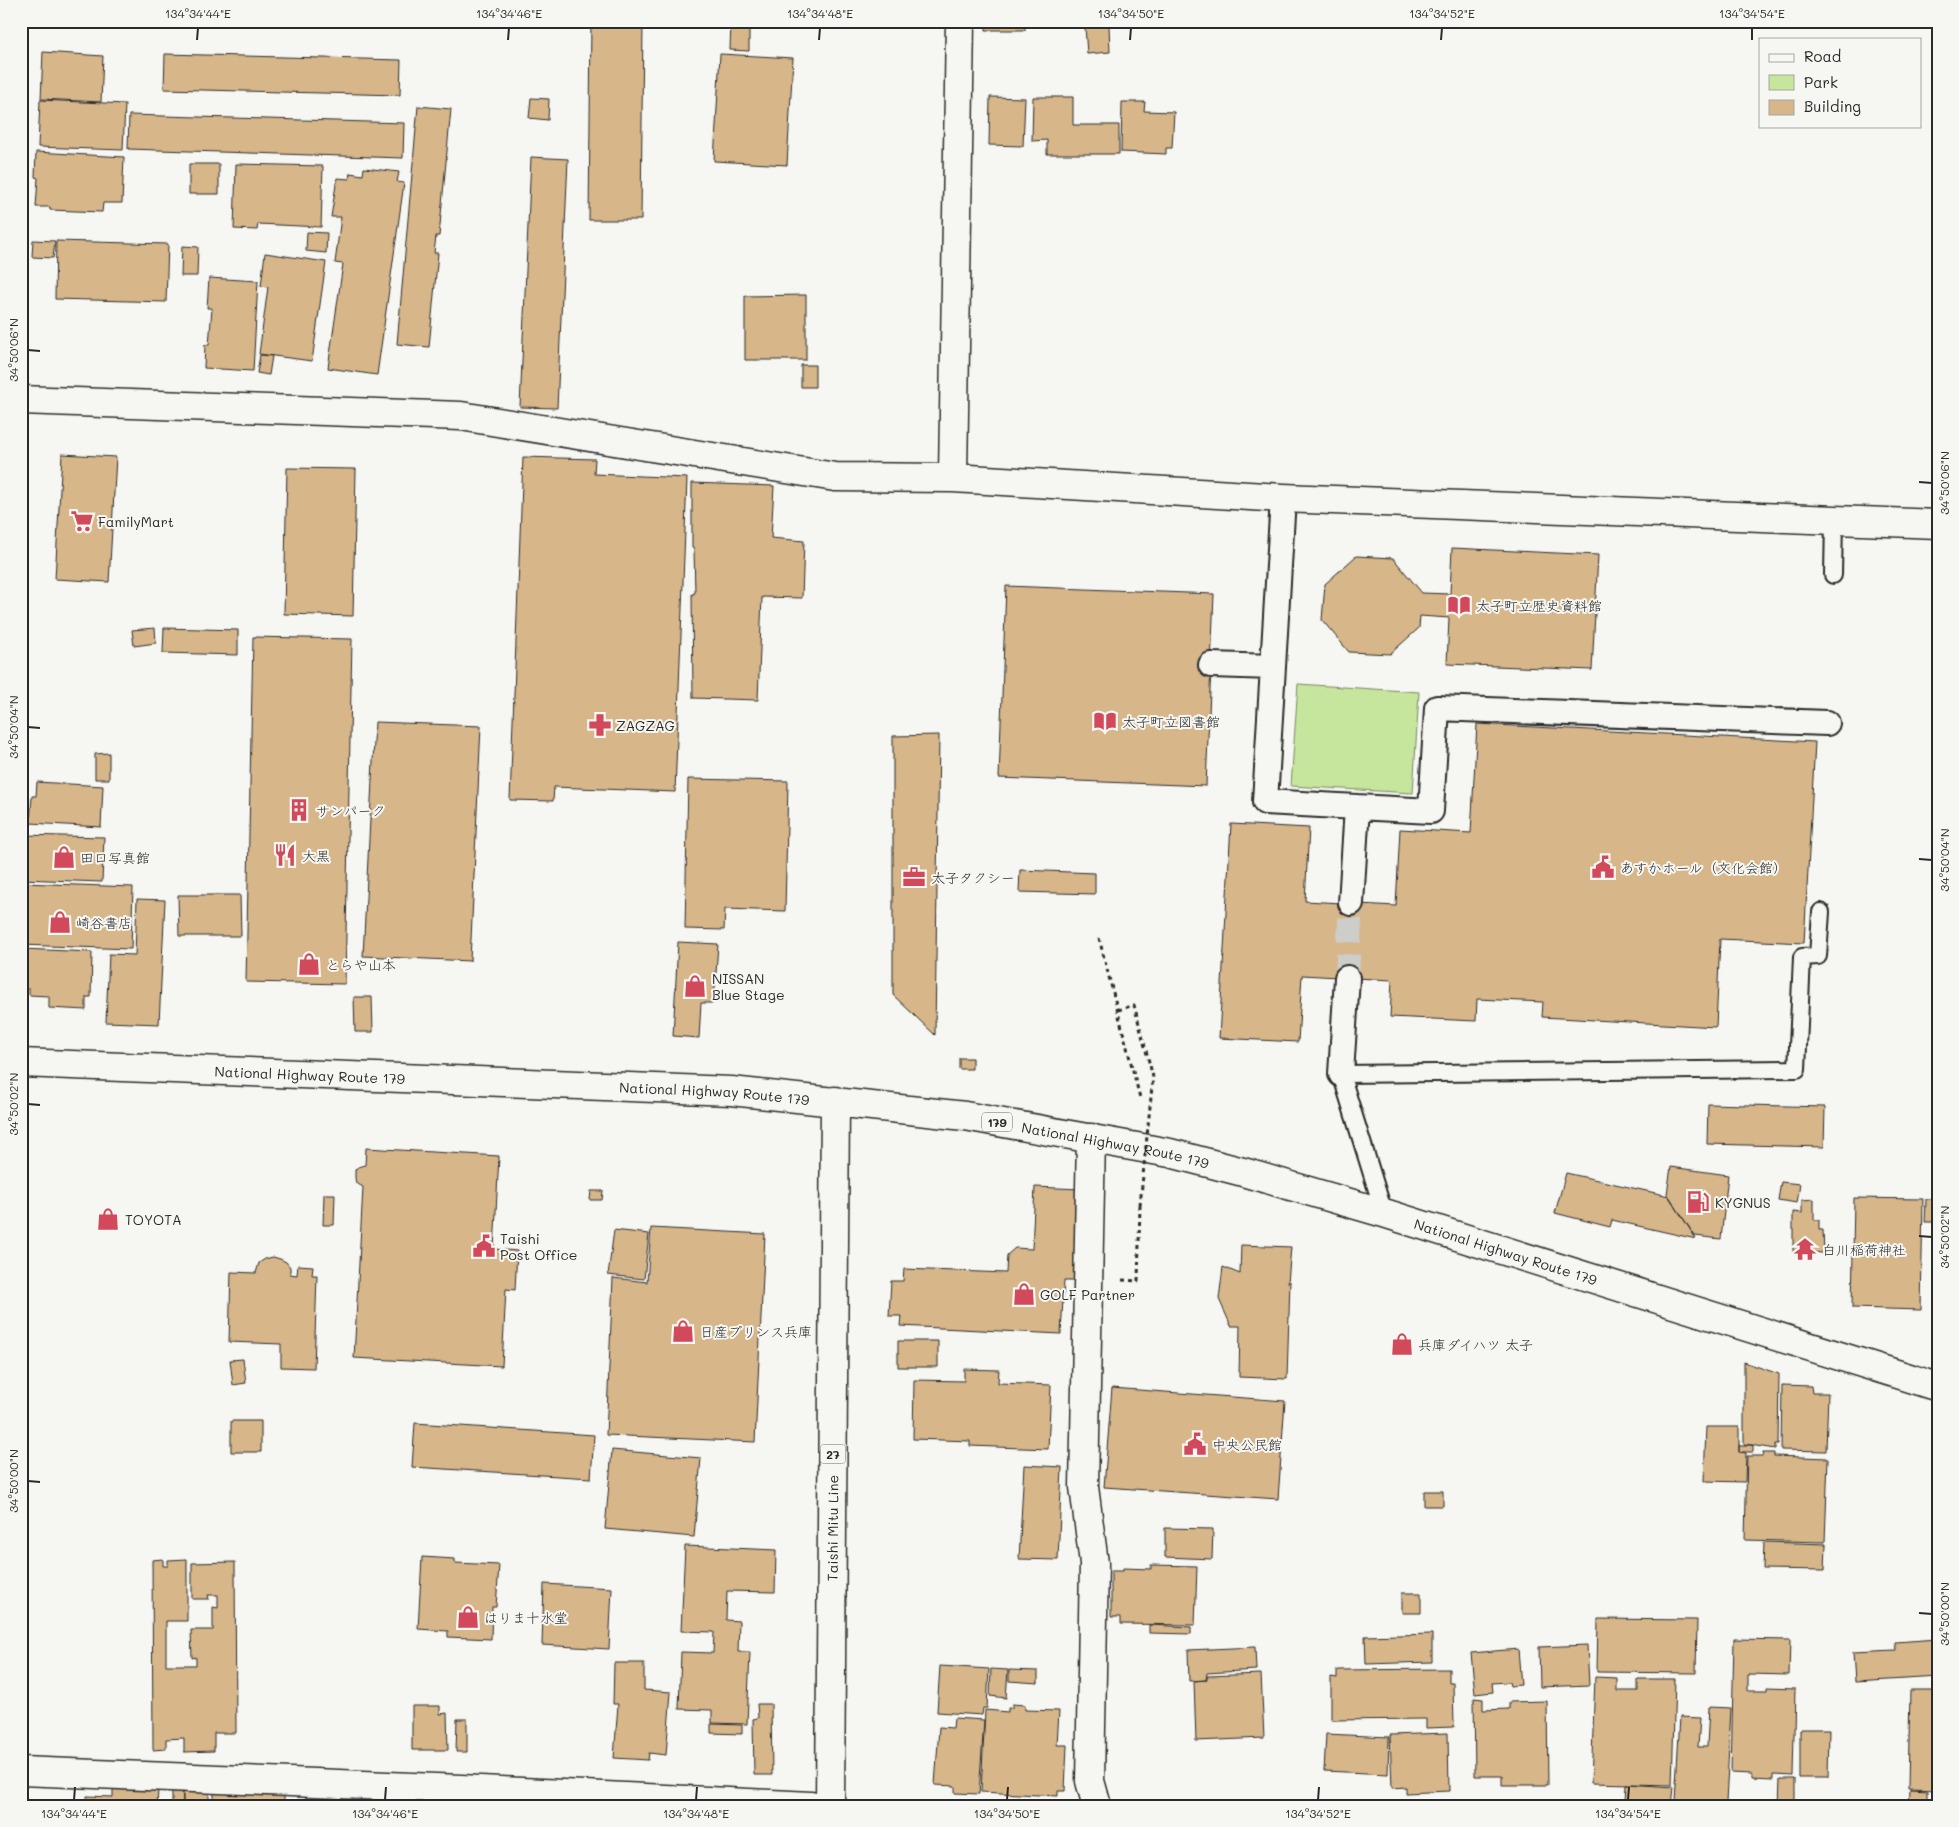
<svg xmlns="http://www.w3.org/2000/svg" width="1959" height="1827" viewBox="0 0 1959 1827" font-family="Mali,'Klee One',sans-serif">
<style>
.green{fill:#c6e59d;stroke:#788864}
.building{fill:#d7b689;stroke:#2b2b2b}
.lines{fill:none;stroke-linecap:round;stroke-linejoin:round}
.pedestrian-tunnel{stroke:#cdcdca;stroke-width:24;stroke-dasharray:24 12;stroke-linecap:butt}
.service-casing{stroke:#2b2b2b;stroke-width:20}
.pedestrian-casing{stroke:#2b2b2b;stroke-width:28}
.minor-casing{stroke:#2b2b2b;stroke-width:31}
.primary-casing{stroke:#2b2b2b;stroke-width:31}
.trunk-casing{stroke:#2b2b2b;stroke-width:31}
.path{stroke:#2b2b2b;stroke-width:3;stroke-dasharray:4 4;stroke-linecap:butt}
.service{stroke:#f6f6f2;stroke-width:16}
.pedestrian{stroke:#f6f6f2;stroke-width:24}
.minor{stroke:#f6f6f2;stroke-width:28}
.primary{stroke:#f6f6f2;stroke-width:28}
.trunk{stroke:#f6f6f2;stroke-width:28}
.path-bridge{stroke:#2b2b2b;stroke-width:3;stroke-dasharray:4 4;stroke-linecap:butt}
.ticks{fill:none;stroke:#2b2b2b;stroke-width:2}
.labels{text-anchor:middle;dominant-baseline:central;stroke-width:4;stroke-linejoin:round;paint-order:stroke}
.shield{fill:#f6f6f2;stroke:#686867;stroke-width:1}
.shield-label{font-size:12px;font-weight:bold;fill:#2b2b2b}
.poi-label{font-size:14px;fill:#2b2b2b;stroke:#f6f6f2;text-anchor:start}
.street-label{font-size:14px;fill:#2b2b2b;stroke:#f6f6f2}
.neatline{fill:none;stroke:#2b2b2b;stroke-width:2}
.ticks-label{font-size:12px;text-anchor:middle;fill:#2b2b2b}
</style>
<rect width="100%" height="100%" fill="#f6f6f2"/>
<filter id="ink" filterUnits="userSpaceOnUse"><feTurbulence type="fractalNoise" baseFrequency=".02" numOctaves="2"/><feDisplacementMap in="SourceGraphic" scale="10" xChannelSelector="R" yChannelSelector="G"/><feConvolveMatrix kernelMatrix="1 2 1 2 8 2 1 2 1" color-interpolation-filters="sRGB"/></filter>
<g filter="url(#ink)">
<path class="green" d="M1298 684 1419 692 1413 793 1291 786Z"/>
<path class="building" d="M591 21H643L641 220H589Z
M731 21H749V51L730 50Z
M986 21H1025V30H986Z
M1109 25 1110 52 1087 54 1085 26Z
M43 52 103 56 101 102 41 99Z
M165 54 401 60 400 95 164 89Z
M720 54 793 58 787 165 714 161Z
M990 97 1025 98 1023 146 989 145Z
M1033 97H1073V125H1119V154H1047V140L1032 141Z
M531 98 549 99 548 120 529 118Z
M40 100 125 104 123 150 38 147Z
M1122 102H1145L1144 111 1174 112 1172 148H1166V154L1121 152Z
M418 106 451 109 439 236H436L434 253H438L429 347 397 344Z
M129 115 404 123 403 158 128 149Z
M36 152 124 157 122 203H103L102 212 50 210V207H36L38 178 35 177Z
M531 157 568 159 557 408 520 407Z
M189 164H219V194H189Z
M236 164 323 166 321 227 258 224 257 230 234 229Z
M364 168 399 172 397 182 404 183 377 375 328 368 343 264 335 263 341 217H331L337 178 349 179 350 173 363 175Z
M307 232 327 233 326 253 306 251Z
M33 240 55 241 53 258 32 257Z
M56 241 168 244 166 302 55 299Z
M182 246 198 247 197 276H181Z
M265 253 326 262 312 361 259 354 268 287 261 286Z
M209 278 258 281 253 371 204 368 205 345H209L212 308H207Z
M806 295V360H745V296Z
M260 355 272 356 269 375 257 373Z
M801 365H815V387H801Z
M62 454 116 457 109 582 55 579Z
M523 457 595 459 594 474 687 478 675 792 554 787 553 801 510 800Z
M287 468 356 469 353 616 284 614Z
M692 483 774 486 771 538 804 541 802 598 762 597 758 700 693 698 692 594 695 593 694 549 692 548Z
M1452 548 1598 555 1592 670 1447 664 1449 618 1420 616 1419 628 1390 654 1349 652 1322 620 1325 584 1356 556 1393 558 1422 593 1450 594Z
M1006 586 1214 594 1206 786 999 778Z
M155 628 156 643 134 646 132 630Z
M164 628 238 630V655L163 653Z
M253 637 352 639 345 984 246 982Z
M375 722 481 726 470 961 363 956Z
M1477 724 1815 742 1804 943 1720 939 1716 1027 1542 1017 1543 1002 1477 999 1476 1021 1390 1017 1392 980 1302 975 1298 1042 1219 1038 1231 824 1309 828 1305 901 1396 906 1400 829 1471 833Z
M939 735 935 1035 893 995V736Z
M109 753V779H95V754Z
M688 779 788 781 785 911 725 909 724 930 685 929Z
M37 782 103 786 101 827 30 823 32 796H36Z
M21 815H27V830H21Z
M22 835 104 837 102 882 21 879Z
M1020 870 1095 873V894L1019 892Z
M21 883 133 887 131 949 21 945Z
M178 895H240L241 936H179Z
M137 899 165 900 159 1024 106 1022 109 954 135 955Z
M678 942 718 944 714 1003H701L699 1038 673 1036Z
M21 949 92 952 91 997H86V1010L49 1008V996L29 995V989H21Z
M354 997H372L373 1032H355Z
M959 1058H972V1069H959Z
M1708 1104 1825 1107 1824 1147 1707 1144Z
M366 1148 499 1156 494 1249 517 1251 515 1290 506 1289 502 1366 354 1358 363 1187 356 1183 355 1178V1170L358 1167 365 1165Z
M1671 1167 1728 1175 1721 1239 1695 1236 1667 1194Z
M1566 1173 1669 1196 1696 1239 1612 1220 1610 1227 1555 1213Z
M1781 1182 1800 1184 1797 1203 1778 1200Z
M1035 1187 1080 1189 1075 1281H1064L1061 1334 900 1326 901 1316H889L891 1281H903L904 1269 1006 1273 1007 1255 1015 1248 1032 1249Z
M591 1191H603L602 1200H590Z
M324 1194H335L334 1225H323Z
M1854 1198 1923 1199 1921 1310 1852 1308Z
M1814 1199V1220H1819V1230H1823L1824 1253 1793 1252V1212L1802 1213V1200Z
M1926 1199H1938V1222H1925Z
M651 1228 765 1234 755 1442 606 1435 613 1278 647 1282Z
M614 1230 649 1234 644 1279 608 1275Z
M1241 1245 1291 1247 1288 1283 1290 1281 1287 1379 1239 1377 1240 1326H1231L1219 1299 1223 1267 1240 1274Z
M273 1257 280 1259 286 1262 290 1267V1274L297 1275 298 1265 313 1266 312 1275H317L314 1368 281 1367V1344L229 1342 231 1272 256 1273 259 1263 265 1259Z
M898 1341H938V1367H898Z
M243 1359 246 1383 233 1385 230 1360Z
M1744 1362 1779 1374 1778 1445H1775V1449L1744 1444Z
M964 1369 999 1370 998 1383 1051 1385 1048 1449 970 1446V1441L913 1439 914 1380 964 1381Z
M1782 1385 1811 1386 1812 1393H1828L1826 1451 1781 1450Z
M1112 1388 1285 1401 1278 1499 1104 1487Z
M231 1421H261V1452H231Z
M415 1423 594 1435 591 1478 412 1467Z
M1706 1427H1739V1452L1746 1453 1745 1482 1704 1481Z
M1739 1445H1753V1452H1739Z
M612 1450 701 1458 694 1537 605 1529Z
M1763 1453H1774V1456L1828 1458 1825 1542 1745 1540 1747 1456H1762Z
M1024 1465 1062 1467 1058 1560 1019 1559Z
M1424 1491H1443V1506H1424Z
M1165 1528 1213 1529 1212 1559 1165 1557Z
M1764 1542 1826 1544 1825 1570 1763 1569Z
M685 1546 776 1550 775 1592 727 1591 726 1620 739 1621 738 1652H750L747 1724 712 1723V1710L679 1709 681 1652 713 1653 714 1632 681 1631Z
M422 1557 455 1559V1563L499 1565 496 1607H492L491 1639 448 1637V1631L418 1629Z
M163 1559V1566H168V1560L187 1559V1621H166V1665H196V1657L192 1658 191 1630H213V1607L218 1608V1595H208L209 1599H192V1563L235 1562 236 1733H214V1751L184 1752V1738L166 1739V1749L153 1750 152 1560Z
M1151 1565 1197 1566 1195 1625 1121 1624V1617H1111V1571H1123V1568L1151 1569Z
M544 1584 612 1588 609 1649 542 1645Z
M1402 1593H1421V1613H1402Z
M1598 1619 1697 1620 1696 1673 1597 1672Z
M1149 1625 1191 1627V1634L1149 1633Z
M1432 1634V1662L1366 1664 1365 1636Z
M1734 1639 1790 1640 1789 1675 1748 1674V1691H1767V1688L1795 1689 1793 1776 1774 1775V1780L1751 1779V1774L1731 1773Z
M1938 1639V1677L1855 1682 1853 1652 1896 1650 1895 1642Z
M1587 1645 1589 1685 1540 1687 1539 1647Z
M1255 1647 1256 1670 1207 1673 1206 1680 1189 1681 1188 1650Z
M1518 1649 1521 1685 1510 1686 1509 1682 1492 1683 1493 1692 1475 1694 1471 1653Z
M614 1663H644V1690L671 1692 666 1755 649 1753 648 1760 614 1758 618 1704H613Z
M940 1666 989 1669 987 1708H983L982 1715 937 1712Z
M991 1669 1008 1670 1006 1698 990 1696Z
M1449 1669V1683H1453L1454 1727 1426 1728V1719L1331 1720V1677L1337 1678V1670Z
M1009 1670 1038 1671V1683L1009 1681Z
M1261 1674 1264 1738 1196 1741 1194 1681 1207 1680V1676Z
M1595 1677 1617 1678V1691H1638V1679H1675L1672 1785 1591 1783Z
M1910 1691H1938V1789L1908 1788Z
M1474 1698 1483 1699V1710L1509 1709V1702L1547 1701 1548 1785H1502V1776H1475Z
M757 1704H771L772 1775H754L753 1719 758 1718Z
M1012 1704 1025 1705V1710L1059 1711 1057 1745H1067L1065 1791H1058V1796L981 1792 985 1710 1008 1712V1708H1012Z
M412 1706H440V1714L447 1713 448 1750H412Z
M1709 1707 1731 1708 1726 1803 1675 1801 1680 1717 1700 1718 1698 1747H1707Z
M954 1718 984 1720 979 1794 955 1793V1786L935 1785 939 1727 953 1728Z
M457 1719H467V1752H456Z
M711 1724 742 1725V1734L711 1733Z
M1800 1729H1829L1828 1778H1800Z
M1448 1733 1449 1791 1406 1793V1787L1392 1788 1390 1735Z
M1326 1734 1389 1737 1388 1774 1324 1771Z
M1780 1779H1795V1806H1779Z
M113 1784 141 1785 142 1790H158L157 1806H87V1796L113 1797Z
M1627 1784 1673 1787 1671 1806H1635V1801H1626Z
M172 1786H182L183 1806H172Z
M214 1786 284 1787V1806H214Z
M1910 1789 1927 1790V1806H1909Z
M183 1792H209V1806H183Z
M438 1798 455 1799V1806H437Z
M460 1800 545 1806H460Z"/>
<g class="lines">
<path class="pedestrian-tunnel" d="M1347 978 1351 903"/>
<defs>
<path id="service" d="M1833 575 1834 519
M1384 1213 1341 1074 1797 1069 1802 957 1818 956 1821 912"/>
<path id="pedestrian" d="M1283 498 1265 802 1357 807 1351 903
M1211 665 1273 667
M1357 807 1431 811 1437 708 1827 723
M1341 1074 1347 978"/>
<path id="minor" d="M21 400 461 416 835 477 953 478 1283 498 1938 524
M953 478 960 21
M1091 1138 1084 1487 1094 1563 1090 1781 1097 1806
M21 1771 461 1789 811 1806"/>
<g id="primary">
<path id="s1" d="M830 1806 835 1101"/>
</g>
<g id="trunk">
<path id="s2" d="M21 1063 731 1091 965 1116 1170 1153 1243 1172 1384 1213 1938 1387"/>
</g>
</defs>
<use href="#service" class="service-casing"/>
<use href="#pedestrian" class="pedestrian-casing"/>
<use href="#minor" class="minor-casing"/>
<use href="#primary" class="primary-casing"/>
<use href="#trunk" class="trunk-casing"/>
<path class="path" d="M1099 938 1140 1098
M1118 1010 1134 1005 1153 1077
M1122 1280 1138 1281 1140 1205"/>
<use href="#service" class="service"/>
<use href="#pedestrian" class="pedestrian"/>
<use href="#minor" class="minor"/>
<use href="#primary" class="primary"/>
<use href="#trunk" class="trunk"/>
<path class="path-bridge" d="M1140 1205 1153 1077"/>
</g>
</g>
<path class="ticks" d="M197 40 198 28M508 40 509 28M819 40 820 28M1130 40 1131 28M1441 40 1442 28M1752 40V28M28 350 40 351M1919 482 1932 483M28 727 40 728M1919 859 1932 860M28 1104 40 1105M1919 1236 1932 1237M28 1481 40 1482M1919 1613 1932 1614M74 1800 75 1787M385 1800 386 1787M696 1800 697 1787M1007 1800 1008 1787M1318 1800 1319 1787M1628 1800 1629 1787"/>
<defs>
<symbol id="supermarket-bare" viewBox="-9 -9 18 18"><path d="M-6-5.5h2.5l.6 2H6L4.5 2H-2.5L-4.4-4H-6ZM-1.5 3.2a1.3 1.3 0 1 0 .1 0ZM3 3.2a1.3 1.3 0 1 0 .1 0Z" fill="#d1495b" stroke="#f6f6f2" stroke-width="2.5" paint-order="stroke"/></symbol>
<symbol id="library-bare" viewBox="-9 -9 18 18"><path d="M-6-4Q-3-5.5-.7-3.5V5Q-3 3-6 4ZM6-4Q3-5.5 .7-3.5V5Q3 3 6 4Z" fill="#d1495b" stroke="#f6f6f2" stroke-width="2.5" paint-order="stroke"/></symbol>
<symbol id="pharmacy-bare" viewBox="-9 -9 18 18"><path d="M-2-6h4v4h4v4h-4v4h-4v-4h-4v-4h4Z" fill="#d1495b" stroke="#f6f6f2" stroke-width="2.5" paint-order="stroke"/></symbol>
<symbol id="building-bare" viewBox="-9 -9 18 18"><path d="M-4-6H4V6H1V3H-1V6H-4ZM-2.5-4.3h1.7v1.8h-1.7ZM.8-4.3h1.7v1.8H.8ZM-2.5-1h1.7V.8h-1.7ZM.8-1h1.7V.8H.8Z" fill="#d1495b" stroke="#f6f6f2" stroke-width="2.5" paint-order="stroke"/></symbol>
<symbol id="restaurant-bare" viewBox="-9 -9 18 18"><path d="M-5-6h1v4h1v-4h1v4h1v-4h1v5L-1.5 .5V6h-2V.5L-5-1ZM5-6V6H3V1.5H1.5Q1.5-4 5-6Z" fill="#d1495b" stroke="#f6f6f2" stroke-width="2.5" paint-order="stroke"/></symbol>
<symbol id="shop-bare" viewBox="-9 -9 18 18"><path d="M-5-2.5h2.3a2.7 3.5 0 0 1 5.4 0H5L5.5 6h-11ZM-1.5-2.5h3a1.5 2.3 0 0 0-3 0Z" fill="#d1495b" stroke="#f6f6f2" stroke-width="2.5" paint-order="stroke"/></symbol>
<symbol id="civic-bare" viewBox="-9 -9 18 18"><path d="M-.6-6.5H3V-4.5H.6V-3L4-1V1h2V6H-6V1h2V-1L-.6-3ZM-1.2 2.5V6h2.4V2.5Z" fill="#d1495b" stroke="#f6f6f2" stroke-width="2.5" paint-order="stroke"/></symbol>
<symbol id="office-bare" viewBox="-9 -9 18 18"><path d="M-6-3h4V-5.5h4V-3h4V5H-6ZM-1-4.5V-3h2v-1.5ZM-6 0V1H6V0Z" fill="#d1495b" stroke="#f6f6f2" stroke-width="2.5" paint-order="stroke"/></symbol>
<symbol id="fuel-bare" viewBox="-9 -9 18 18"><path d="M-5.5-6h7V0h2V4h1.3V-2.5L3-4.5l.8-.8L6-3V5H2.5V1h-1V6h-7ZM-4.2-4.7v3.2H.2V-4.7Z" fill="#d1495b" stroke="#f6f6f2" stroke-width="2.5" paint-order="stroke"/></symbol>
<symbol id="temple-bare" viewBox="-9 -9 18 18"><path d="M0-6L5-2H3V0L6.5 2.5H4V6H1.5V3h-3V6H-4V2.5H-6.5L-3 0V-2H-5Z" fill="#d1495b" stroke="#f6f6f2" stroke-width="2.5" paint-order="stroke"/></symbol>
</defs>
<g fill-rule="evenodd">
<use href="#supermarket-bare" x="66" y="505" width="32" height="32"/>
<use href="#library-bare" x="1443" y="589" width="32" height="32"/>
<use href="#library-bare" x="1089" y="705" width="32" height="32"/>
<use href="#pharmacy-bare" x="584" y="709" width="32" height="32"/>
<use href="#building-bare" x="283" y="794" width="32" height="32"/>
<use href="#restaurant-bare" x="269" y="839" width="32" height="32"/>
<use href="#shop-bare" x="48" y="841" width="32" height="32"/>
<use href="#civic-bare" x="1587" y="851" width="32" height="32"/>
<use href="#office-bare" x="898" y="861" width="32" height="32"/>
<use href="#shop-bare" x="44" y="906" width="32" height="32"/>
<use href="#shop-bare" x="293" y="948" width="32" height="32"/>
<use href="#shop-bare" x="679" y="970" width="32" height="32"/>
<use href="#fuel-bare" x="1682" y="1186" width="32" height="32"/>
<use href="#shop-bare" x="92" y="1203" width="32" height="32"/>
<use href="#civic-bare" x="468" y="1230" width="32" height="32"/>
<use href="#temple-bare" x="1789" y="1233" width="32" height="32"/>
<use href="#shop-bare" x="1008" y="1278" width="32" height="32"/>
<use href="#shop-bare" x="667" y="1315" width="32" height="32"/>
<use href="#shop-bare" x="1386" y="1328" width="32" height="32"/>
<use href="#civic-bare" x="1179" y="1428" width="32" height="32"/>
<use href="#shop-bare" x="452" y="1601" width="32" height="32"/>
</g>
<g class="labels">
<g class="shield">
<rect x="982" y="1112.5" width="30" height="19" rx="4"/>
<rect x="820.5" y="1444.5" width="25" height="19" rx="4"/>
</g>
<g class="shield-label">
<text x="997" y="1122">179</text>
<text x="833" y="1454">27</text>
</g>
<g class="poi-label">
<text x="98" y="521">FamilyMart</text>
<text x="1476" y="605">太子町立歴史資料館</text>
<text x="1122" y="721">太子町立図書館</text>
<text x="616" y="725">ZAGZAG</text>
<text x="316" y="810">サンパーク</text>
<text x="302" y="855">大黒</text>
<text x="80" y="857">田口写真館</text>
<text x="1620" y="867">あすかホール（文化会館）</text>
<text x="931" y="877">太子タクシー</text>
<text x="76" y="922">崎谷書店</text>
<text x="326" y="964">とらや山本</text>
<text x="712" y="978">NISSAN<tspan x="712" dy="16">Blue Stage</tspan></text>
<text x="1715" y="1202">KYGNUS</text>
<text x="125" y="1219">TOYOTA</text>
<text x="500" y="1238">Taishi<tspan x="500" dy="16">Post Office</tspan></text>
<text x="1822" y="1249">白川稲荷神社</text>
<text x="1040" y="1294">GOLF Partner</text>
<text x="700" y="1331">日産プリンス兵庫</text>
<text x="1418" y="1344">兵庫ダイハツ 太子</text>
<text x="1212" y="1444">中央公民館</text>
<text x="484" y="1617">はりま十水堂</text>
</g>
<g class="street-label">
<text stroke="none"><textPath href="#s2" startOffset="289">National Highway Route 179</textPath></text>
<text stroke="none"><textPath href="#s2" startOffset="694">National Highway Route 179</textPath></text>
<text stroke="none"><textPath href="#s2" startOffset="1099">National Highway Route 179</textPath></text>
<text stroke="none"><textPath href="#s2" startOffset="1504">National Highway Route 179</textPath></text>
<text stroke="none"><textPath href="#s1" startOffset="278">Taishi Mitu Line</textPath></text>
</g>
</g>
<rect width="1959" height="1827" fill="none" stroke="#f6f6f2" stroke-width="55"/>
<rect x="1759" y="38" width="162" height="90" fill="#f6f6f2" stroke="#a5a5a2"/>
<rect x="1769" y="54" width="25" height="8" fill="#f6f6f2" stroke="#a5a5a2"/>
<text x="1804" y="62" font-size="15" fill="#2b2b2b">Road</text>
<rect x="1769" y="75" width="25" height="15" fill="#c6e59d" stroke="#a5a5a2"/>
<text x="1804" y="88" font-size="15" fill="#2b2b2b">Park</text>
<rect x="1769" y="100" width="25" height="15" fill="#d7b689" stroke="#a5a5a2"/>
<text x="1804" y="112" font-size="15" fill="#2b2b2b">Building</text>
<rect x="28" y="28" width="1904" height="1772" class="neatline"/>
<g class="ticks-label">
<text x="198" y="18">134°34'44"E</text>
<text x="509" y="18">134°34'46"E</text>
<text x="820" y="18">134°34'48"E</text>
<text x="1131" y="18">134°34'50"E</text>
<text x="1442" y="18">134°34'52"E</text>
<text x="1752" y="18">134°34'54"E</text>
<text transform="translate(14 350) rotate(-90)" y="4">34°50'06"N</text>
<text transform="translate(1945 483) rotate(-90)" y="4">34°50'06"N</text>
<text transform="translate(14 727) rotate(-90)" y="4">34°50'04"N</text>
<text transform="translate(1945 860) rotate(-90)" y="4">34°50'04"N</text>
<text transform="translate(14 1104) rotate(-90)" y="4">34°50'02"N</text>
<text transform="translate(1945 1237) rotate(-90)" y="4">34°50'02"N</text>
<text transform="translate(14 1481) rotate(-90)" y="4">34°50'00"N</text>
<text transform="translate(1945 1614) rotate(-90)" y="4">34°50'00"N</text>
<text x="74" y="1818">134°34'44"E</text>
<text x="385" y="1818">134°34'46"E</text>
<text x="696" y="1818">134°34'48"E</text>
<text x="1007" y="1818">134°34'50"E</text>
<text x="1318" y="1818">134°34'52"E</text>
<text x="1628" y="1818">134°34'54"E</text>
</g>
</svg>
